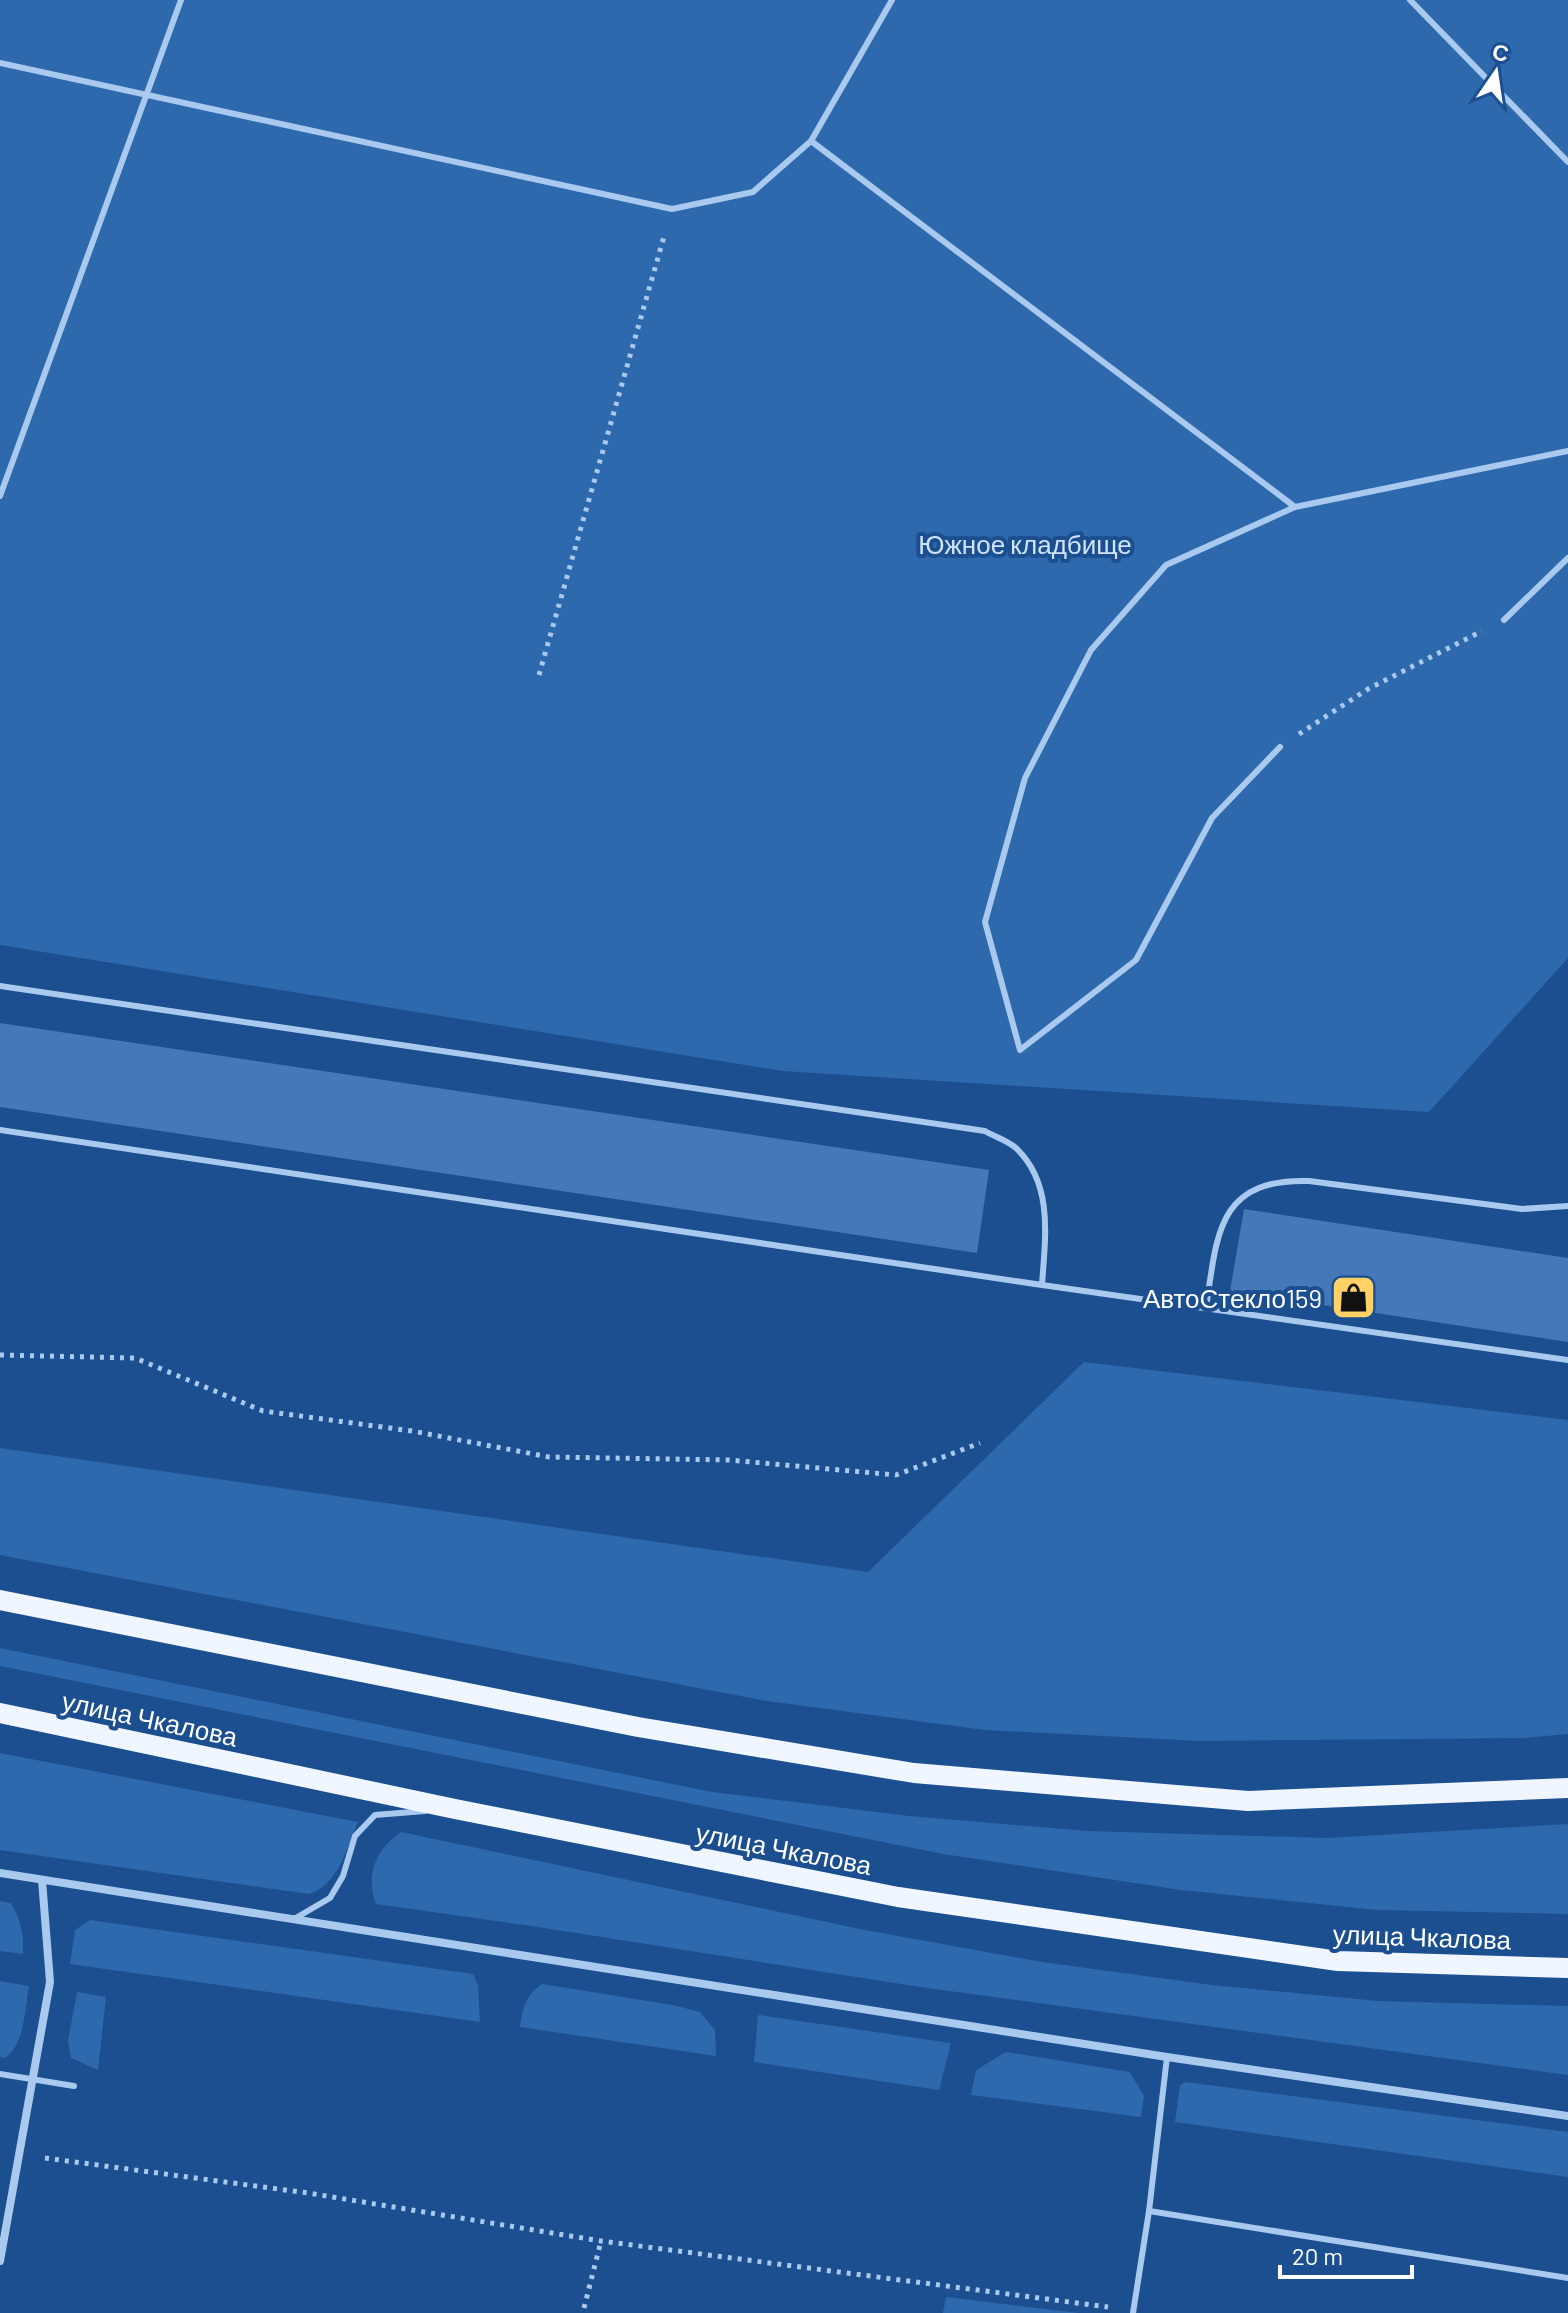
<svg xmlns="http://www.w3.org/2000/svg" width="1568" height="2313" viewBox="0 0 1568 2313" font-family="Barlow,sans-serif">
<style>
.green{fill:#2e69ad}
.building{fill:#4478b7}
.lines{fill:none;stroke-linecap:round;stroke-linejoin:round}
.path{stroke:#a9c9ee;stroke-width:5;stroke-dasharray:4 6;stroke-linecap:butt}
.service{stroke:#a9c9ee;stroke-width:6}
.minor{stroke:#a9c9ee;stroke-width:8}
.primary{stroke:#f0f6ff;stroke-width:20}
.labels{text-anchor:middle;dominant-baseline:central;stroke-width:8;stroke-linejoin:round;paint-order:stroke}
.park-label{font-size:26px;fill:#cfe3fa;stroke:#1b4f8f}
.poi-label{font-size:26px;fill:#fff;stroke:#1b4f8f;text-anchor:end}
.street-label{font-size:26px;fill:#fff;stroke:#1b4f8f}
</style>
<rect width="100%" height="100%" fill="#1b4f8f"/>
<path class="green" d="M0 0H1568V958L1429 1112 783 1071 0 945Z
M1084 1362 1568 1420V1734L1524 1738 1199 1741 985 1730 767 1701 0 1555V1448L868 1572Z
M0 1648 712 1792 909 1816 1087 1831 1327 1838 1568 1824V1914L1377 1910 1181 1890 943 1854 0 1666Z
M0 1753 358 1822C347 1848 338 1885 309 1894L0 1850Z
M401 1832 865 1930 1042 1962 1212 1985 1377 2001 1568 2006V2075L920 1987 538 1927 376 1904C365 1875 376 1849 401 1832Z
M0 1901 11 1903C21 1921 24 1934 23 1954L0 1951Z
M90 1920 473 1974 478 1985 480 2022 70 1964 75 1930Z
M0 1981 29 1986C25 2008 25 2044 5 2058L0 2057Z
M542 1984 673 2005 700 2012 715 2030 716 2056 520 2027C523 2007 525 1996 542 1984Z
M77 1992 106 1997 98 2070 71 2058 68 2041Z
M758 2015 951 2043 939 2090 754 2062Z
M1006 2052 1130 2072 1144 2096 1141 2117 971 2095 976 2070Z
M1185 2082 1568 2132V2177L1175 2122 1180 2085Z
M946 2297 1079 2313H943Z"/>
<path class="building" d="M0 1023 989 1170 977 1253 0 1107Z
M1244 1209 1568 1258V1342L1230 1291Z"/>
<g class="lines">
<path class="path" d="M539 675 665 233
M1299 734 1368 689 1482 631
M0 1355 135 1358 263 1411 412 1431 549 1457 729 1460 896 1475 980 1443
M45 2158 308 2193 601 2241 1108 2307
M584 2308 601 2241"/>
<path class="service" d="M1410 0 1568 162
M0 63 672 209 753 192 811 141 892 0
M811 141 1295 507
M0 496 181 0
M1504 620 1568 558
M1280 747 1212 818 1136 960 1020 1050 985 922 1025 778 1091 650 1166 565 1295 507 1568 451
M0 986 985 1131C995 1137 1009 1141 1017 1149 1054 1185 1045 1239 1042 1285
M0 1130 1042 1285 1568 1360
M1206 1308C1217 1235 1217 1178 1309 1181L1522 1209 1568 1206
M294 1919 330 1898 343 1876 355 1836 375 1815 425 1811
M0 2074 74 2086
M1149 2211 1568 2278
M1133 2313 1149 2211 1167 2057"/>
<path class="minor" d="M0 1873 1167 2057 1568 2116
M0 2261 50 1982 42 1880"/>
<path class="primary" d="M0 1600 638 1727 914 1773 1248 1801 1568 1788
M0 1713 455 1809 898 1897 1338 1961 1568 1968"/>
</g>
<defs>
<symbol id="shop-square" viewBox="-11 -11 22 22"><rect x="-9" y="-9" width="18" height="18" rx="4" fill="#ffd166" stroke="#1b4f8f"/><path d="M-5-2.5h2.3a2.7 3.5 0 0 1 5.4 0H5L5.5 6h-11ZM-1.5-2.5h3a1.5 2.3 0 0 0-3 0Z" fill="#111"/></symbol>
</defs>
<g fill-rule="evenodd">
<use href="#shop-square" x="1328" y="1272" width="51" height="51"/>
</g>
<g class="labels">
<g class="park-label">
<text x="1025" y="543">Южное кладбище</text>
</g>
<g class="poi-label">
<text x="1322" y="1297">АвтоСтекло159</text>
</g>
<g class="street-label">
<text transform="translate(150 1718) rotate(12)">улица Чкалова</text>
<text transform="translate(784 1848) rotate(11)">улица Чкалова</text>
<text transform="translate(1422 1936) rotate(2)">улица Чкалова</text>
</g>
</g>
<g transform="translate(1496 72) rotate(13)" stroke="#1b4f8f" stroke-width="6" paint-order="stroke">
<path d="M0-6L14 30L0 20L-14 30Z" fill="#ffffff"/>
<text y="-12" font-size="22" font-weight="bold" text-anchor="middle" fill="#ffffff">С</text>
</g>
<path d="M1280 2265v12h132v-12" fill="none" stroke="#ffffff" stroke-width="4"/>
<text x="1292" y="2265" font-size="24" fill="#ffffff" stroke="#1b4f8f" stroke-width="6" paint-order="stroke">20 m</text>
</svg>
